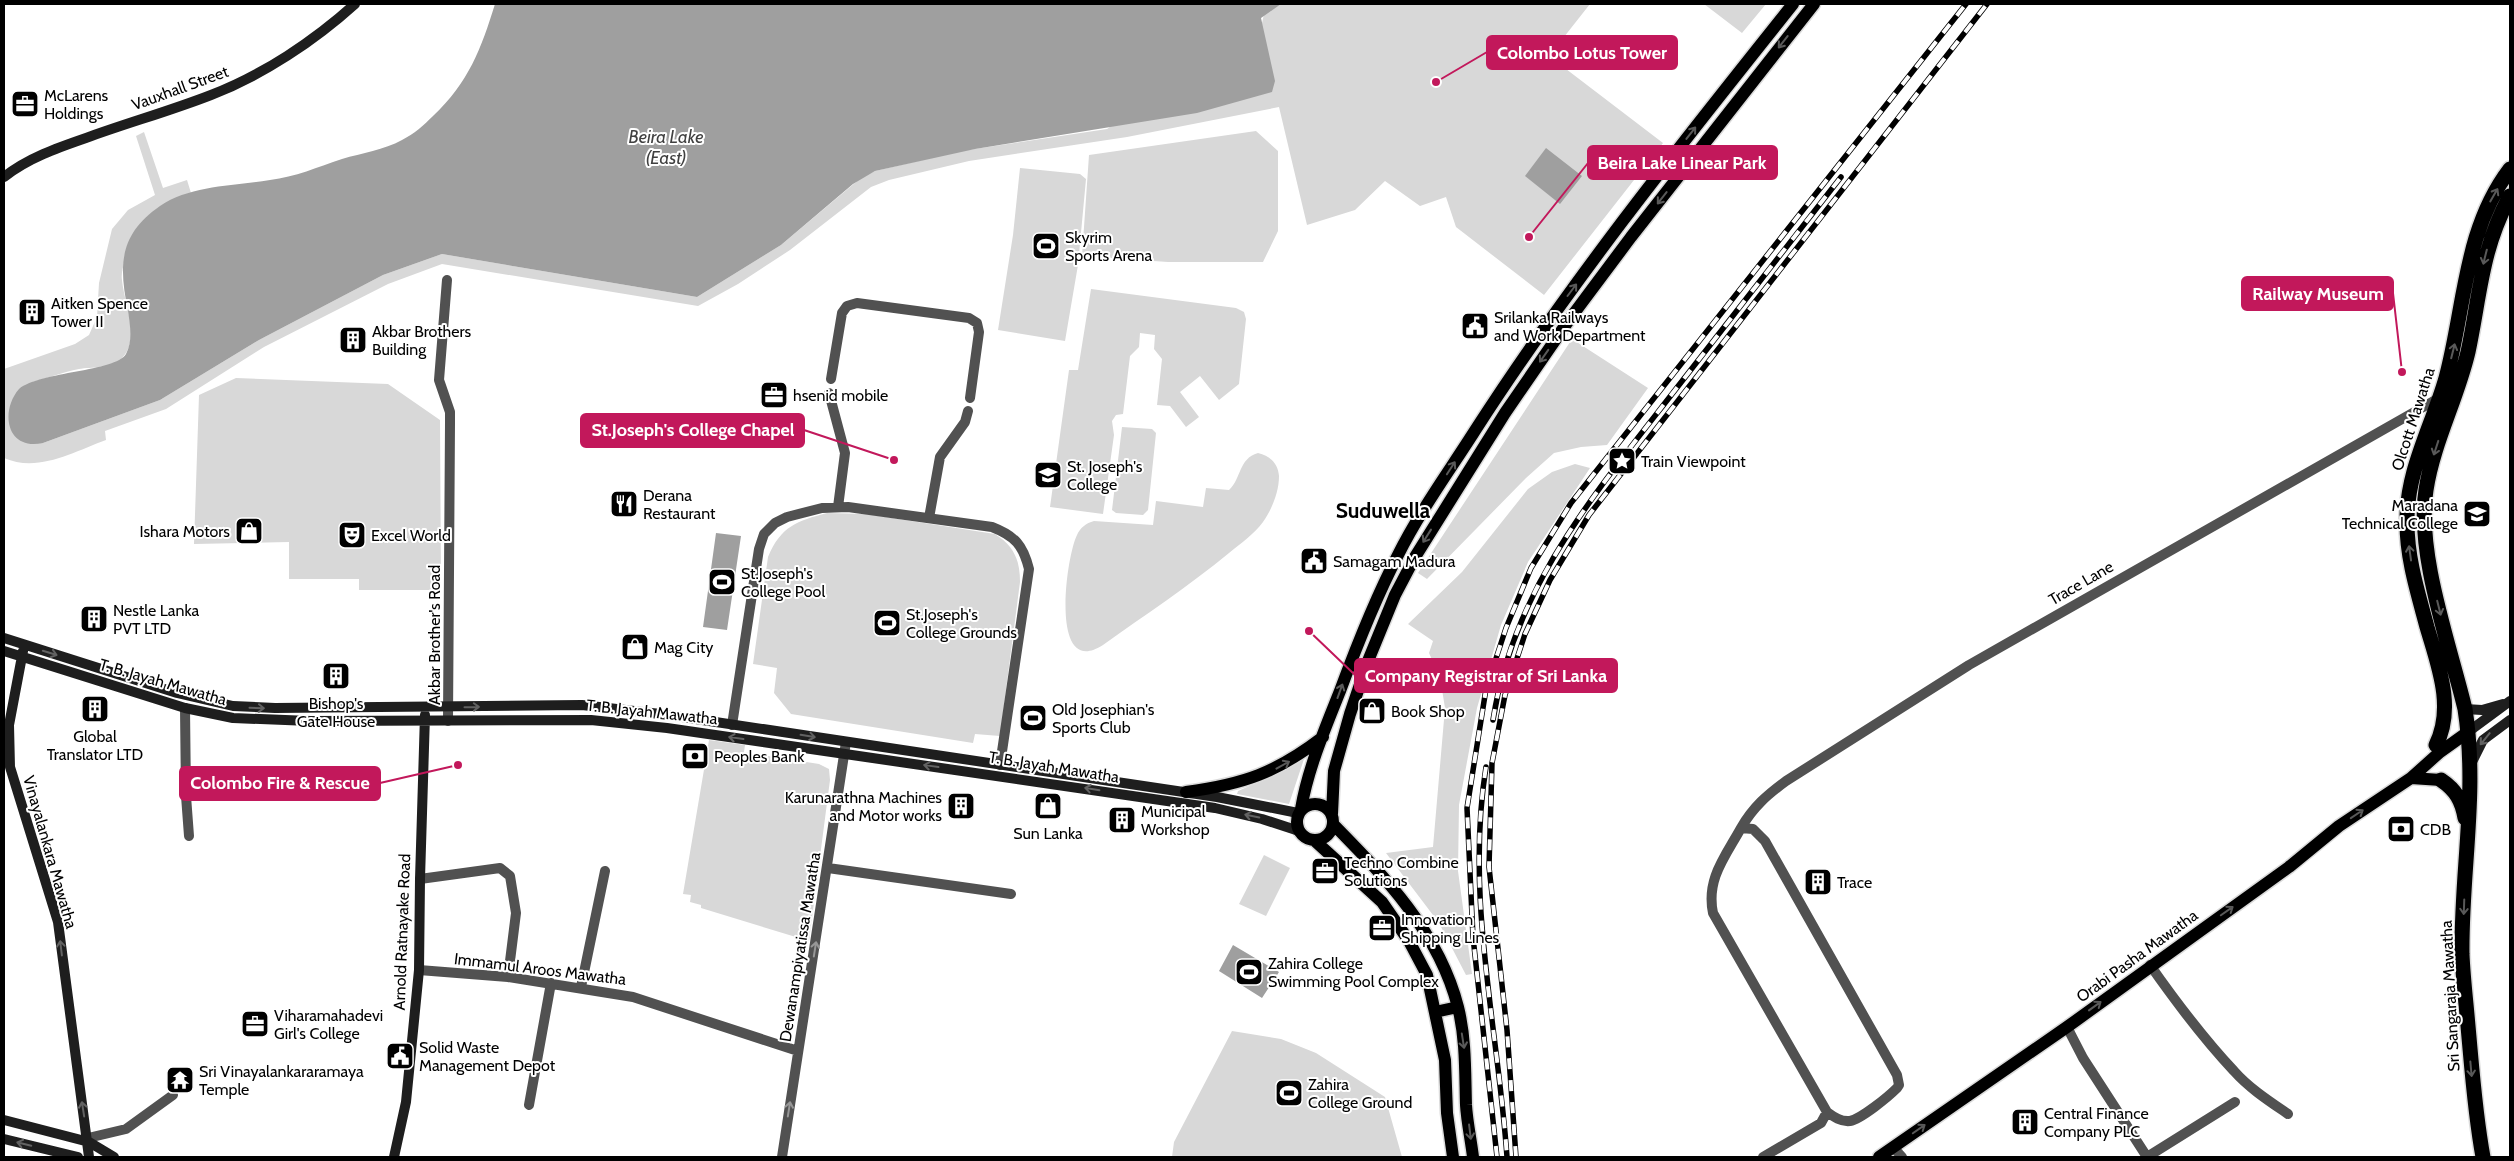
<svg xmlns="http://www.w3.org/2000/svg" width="2514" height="1161" viewBox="0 0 2514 1161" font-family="Cabin,sans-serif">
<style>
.green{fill:#d8d8d8}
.water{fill:#9f9f9f}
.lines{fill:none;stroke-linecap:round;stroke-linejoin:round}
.primary-casing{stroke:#dbdbdb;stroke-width:15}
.highway-casing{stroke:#dbdbdb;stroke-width:18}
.street{stroke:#515151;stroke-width:10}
.secondary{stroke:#1e1e1e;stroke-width:10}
.primary{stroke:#000;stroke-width:12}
.highway{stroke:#000;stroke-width:15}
.rail-casing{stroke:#000;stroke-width:5.5}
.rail{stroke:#fff;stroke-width:4;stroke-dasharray:11;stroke-linecap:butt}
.oneway{stroke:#595959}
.oneway2{stroke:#626262}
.oneway3{stroke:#979797}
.labels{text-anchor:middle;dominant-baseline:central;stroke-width:4;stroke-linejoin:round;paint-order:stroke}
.street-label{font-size:16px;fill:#000;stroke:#fff}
.poi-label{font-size:16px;fill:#000;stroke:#fff;text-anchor:start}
.water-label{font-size:18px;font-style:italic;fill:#404040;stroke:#fff}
.district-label{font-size:21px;font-weight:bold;fill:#000;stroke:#fff}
.leader{fill:none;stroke:#c2185b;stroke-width:2}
.callout-dot{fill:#c2185b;stroke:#fff;stroke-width:2}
.callout{fill:#c2185b;stroke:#c2185b;stroke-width:2}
.callout-label{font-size:18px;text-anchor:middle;font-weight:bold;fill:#fff}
</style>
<rect width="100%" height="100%" fill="#fff"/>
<path class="green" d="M1281 4H1590L1549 56 1663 143 1544 295 1456 227 1446 197 1420 206 1385 181 1355 210 1307 225 1279 107 1127 137 969 161 889 180 871 187 790 250 738 284 698 306 442 264 388 284 264 347 166 409 105 431 106 440C73 452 38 473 4 458V369L75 344 89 335 97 317 99 283 112 229 128 210 155 195 136 136 144 132 163 188 187 180 191 193C156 205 131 222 124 262 123 268 121 274 122 280 124 303 142 342 120 360 111 368 91 367 79 369 63 372 48 378 32 382L43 443 160 400 259 340 383 275 442 254 697 297 781 245 862 177 875 171 961 151 1107 129 1262 23 1264 14Z
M1704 4H1766L1742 33Z
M1256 131 1278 151V231L1263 262H1168L1082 256 1089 155Z
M1020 168 1080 174 1086 179 1078 265 1065 341 998 330 1013 235Z
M1091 289 1236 308 1244 312 1246 319 1239 384 1219 400 1200 376 1180 392 1199 417 1186 427 1170 406 1157 405 1162 359 1154 349 1155 335 1140 333 1139 347 1130 356 1123 414 1116 415 1112 421 1114 435 1103 514 1050 507 1069 370H1078Z
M1572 339 1648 388 1607 445 1581 447 1554 453 1526 478 1427 579 1418 573Z
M236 378 388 384 440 420 441 590H359V579H289V542L194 544 199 395Z
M1122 427 1152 429 1156 433 1148 510 1143 515 1116 513 1112 510Z
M1258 453C1270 456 1278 463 1279 476 1279 492 1272 509 1263 522 1254 534 1240 544 1229 553 1189 586 1145 615 1103 645 1049 680 1066 557 1077 535 1080 528 1086 523 1094 521L1153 525 1156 501 1203 507 1206 488 1229 490C1242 478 1238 459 1258 453Z
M1575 464 1590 468 1528 562 1501 625 1477 708 1459 805 1458 871 1472 974 1466 975 1439 923 1386 853 1433 847 1445 708 1440 677 1429 653 1433 641 1408 624 1462 572 1528 489 1552 472Z
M827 513 866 514 995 534C1014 546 1020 560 1020 582L1000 736 975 734 973 743 791 714 774 693 777 668 753 664 768 557C781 526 797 521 827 513Z
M709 740 745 745 744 752 819 764 829 769 830 780 809 941 701 908V905L690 902 691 895 683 894Z
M1305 756 1289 804 1237 794 1238 791 1270 777Z
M1264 855 1290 868 1266 916 1239 904Z
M1232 1031 1281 1039 1316 1053 1385 1097 1402 1157H1172L1174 1142Z"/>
<path class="water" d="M495 4H1281L1261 18 1275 81 1272 92 1197 113 975 149 875 171 853 184 781 245 697 297 442 254 383 275 259 340 160 400 43 443C6 451 0 411 19 389 41 371 115 372 126 354 133 341 130 325 128 311 119 267 118 235 160 206 191 185 234 186 270 180 295 177 318 167 342 159 362 153 384 150 402 140 414 134 424 125 433 116 469 82 481 49 495 4Z
M1546 148 1582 176 1560 204 1525 176Z
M716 533 741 536 727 630 703 627Z
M1233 945 1279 972 1262 998 1219 971Z"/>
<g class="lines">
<defs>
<path id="primary" d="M2411 778 2441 780
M1186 792C1244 784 1276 773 1323 737
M1297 822a18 18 0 1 1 36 0a18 18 0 1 1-36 0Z
M1301 809C1308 768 1325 729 1340 691 1357 645 1375 599 1398 555 1420 511 1450 470 1476 429 1572 280 1683 142 1793 4
M1332 814 1334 771 1350 714 1368 661 1395 595 1415 557 1505 413 1569 320 1631 237 1814 4
M1333 824C1385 877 1439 932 1458 1007 1466 1039 1465 1072 1466 1105 1467 1122 1471 1140 1473 1157
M1314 840 1382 902 1409 941 1427 975 1445 1060 1447 1113 1453 1157
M1435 1012 1458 1007
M1879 1157 2067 1027 2289 867 2339 826 2411 778 2440 752 2468 732"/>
<path id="highway" d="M2436 745C2455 707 2438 665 2427 627 2418 593 2407 559 2407 523 2406 471 2432 427 2446 378 2465 308 2464 229 2510 169
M2441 780C2456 790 2462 801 2465 818
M2483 1157C2475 1114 2472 1070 2468 1026 2466 1002 2463 978 2462 954 2461 871 2478 792 2465 709 2450 646 2416 553 2426 490 2433 443 2457 399 2468 352 2480 296 2481 249 2510 196"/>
</defs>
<use href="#primary" class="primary-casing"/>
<use href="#highway" class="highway-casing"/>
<path class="street" d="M447 280 439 380 450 412V423L448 721
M831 379 842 313 847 306 857 303 969 318 977 323 979 332 970 398
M829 393 845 453 838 507
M929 518 940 457 965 422 968 411
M185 708 186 796 189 836
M732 725 759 549 764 534 775 523 787 517 822 508 848 507 992 527C1015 536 1023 545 1029 569L1000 765
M1741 828C1753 807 1767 795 1786 781L1969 665 2439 398
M1741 828 1753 829 1765 841 1897 1075 1899 1085 1897 1088C1888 1097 1861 1119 1850 1121 1841 1122 1834 1117 1827 1112L1713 913C1706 879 1725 857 1741 828Z
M828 868 1011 894
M420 879 500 868 510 876 516 913 508 977
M2150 965C2176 1002 2203 1038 2234 1071 2249 1088 2269 1101 2288 1114
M419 970 508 977 633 997 798 1051
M581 987 605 871
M2067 1027 2083 1058 2147 1157
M529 1105 551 983
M88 1138 126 1129 173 1095
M1893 1147 1902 1157
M782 1157 846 742
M1763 1157 1821 1123 1827 1112
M2147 1157 2235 1102"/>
<path class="secondary" d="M4 177C28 158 57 148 86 138 127 123 170 111 211 95 263 75 314 41 355 4
M4 638 177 693 233 706 275 708 582 705 669 715 1217 797 1298 813
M4 651 185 708 233 718 310 721 591 720 667 728 1215 808 1262 819 1299 831
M23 651 9 725 10 767 58 922 89 1157
M2465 709 2482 710 2503 704
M2468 732 2510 701
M2472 762 2483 740 2510 720
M4 1120 89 1142 114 1157
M4 1139 78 1157
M394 1157 406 1102 419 970 420 879 425 715"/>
<use href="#primary" class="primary"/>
<use href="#highway" class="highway"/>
<defs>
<path id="rail" d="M1493 720C1514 585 1598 490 1679 385 1733 316 1787 246 1841 177
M1486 767C1465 898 1498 1027 1507 1157
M1497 1157 1473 937 1467 808 1486 689 1506 628 1531 568 1571 503 1966 4
M1516 1157 1507 1030 1489 867 1492 763 1505 695 1525 634 1550 580 1589 515 1987 4"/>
</defs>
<use href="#rail" class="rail-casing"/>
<use href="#rail" class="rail"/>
</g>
<defs><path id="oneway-shaft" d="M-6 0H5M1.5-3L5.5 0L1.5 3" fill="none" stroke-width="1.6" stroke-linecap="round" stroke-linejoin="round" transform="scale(1.25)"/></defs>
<g class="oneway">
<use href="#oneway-shaft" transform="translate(1783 42) rotate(128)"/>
<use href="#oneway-shaft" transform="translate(1691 133) rotate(-52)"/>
<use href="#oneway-shaft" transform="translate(2494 195) rotate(-60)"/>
<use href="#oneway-shaft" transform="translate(1662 198) rotate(128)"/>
<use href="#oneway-shaft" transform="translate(2485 257) rotate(104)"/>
<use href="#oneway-shaft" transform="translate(1572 290) rotate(-53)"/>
<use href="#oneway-shaft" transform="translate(2453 351) rotate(-76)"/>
<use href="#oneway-shaft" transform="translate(1544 356) rotate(125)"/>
<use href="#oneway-shaft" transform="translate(2436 448) rotate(108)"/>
<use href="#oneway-shaft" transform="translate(1451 468) rotate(-57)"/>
<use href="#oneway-shaft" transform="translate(1427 536) rotate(122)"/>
<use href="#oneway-shaft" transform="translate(2410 553) rotate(-98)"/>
<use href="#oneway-shaft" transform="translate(2439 608) rotate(76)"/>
<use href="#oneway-shaft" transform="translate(1340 691) rotate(-70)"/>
<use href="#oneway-shaft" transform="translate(1283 765) rotate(-29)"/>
<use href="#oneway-shaft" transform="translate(2357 814) rotate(-34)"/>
<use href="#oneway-shaft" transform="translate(2464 907) rotate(92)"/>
<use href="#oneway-shaft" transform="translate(2227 911) rotate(-35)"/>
<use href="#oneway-shaft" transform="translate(2095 1006) rotate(-36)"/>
<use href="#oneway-shaft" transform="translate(1463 1041) rotate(81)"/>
<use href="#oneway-shaft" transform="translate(2471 1069) rotate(85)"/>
<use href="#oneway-shaft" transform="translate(1919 1129) rotate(-35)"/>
<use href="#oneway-shaft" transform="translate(1470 1132) rotate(83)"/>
</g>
<g class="oneway2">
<use href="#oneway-shaft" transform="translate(50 653) rotate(17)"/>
<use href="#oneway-shaft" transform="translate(472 707) rotate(-1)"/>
<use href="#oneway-shaft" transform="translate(257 708) rotate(2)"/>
<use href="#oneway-shaft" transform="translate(808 736) rotate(9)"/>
<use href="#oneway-shaft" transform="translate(736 738) rotate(-172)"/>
<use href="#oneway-shaft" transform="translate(2485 739) rotate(129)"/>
<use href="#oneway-shaft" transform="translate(931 766) rotate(-172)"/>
<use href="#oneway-shaft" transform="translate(1092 789) rotate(-171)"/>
<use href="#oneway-shaft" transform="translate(1252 816) rotate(-168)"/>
<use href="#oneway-shaft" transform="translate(61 948) rotate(-97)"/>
<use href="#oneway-shaft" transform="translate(83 1109) rotate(-99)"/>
<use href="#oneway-shaft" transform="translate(24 1144) rotate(-166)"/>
</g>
<g class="oneway3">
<use href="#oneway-shaft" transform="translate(815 949) rotate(-81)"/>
<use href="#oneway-shaft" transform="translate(789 1109) rotate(-81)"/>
</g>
<defs>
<symbol id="office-square" viewBox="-11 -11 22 22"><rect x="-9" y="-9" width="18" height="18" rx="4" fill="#000" stroke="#fff"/><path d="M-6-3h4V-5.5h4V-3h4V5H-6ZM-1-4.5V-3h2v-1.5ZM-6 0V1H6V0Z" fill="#fff"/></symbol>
<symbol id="stadium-square" viewBox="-11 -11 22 22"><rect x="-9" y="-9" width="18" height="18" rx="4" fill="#000" stroke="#fff"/><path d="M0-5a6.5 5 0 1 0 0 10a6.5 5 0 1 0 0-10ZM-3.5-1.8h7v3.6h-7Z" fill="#fff"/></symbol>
<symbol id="building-square" viewBox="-11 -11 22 22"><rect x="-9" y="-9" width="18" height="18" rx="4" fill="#000" stroke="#fff"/><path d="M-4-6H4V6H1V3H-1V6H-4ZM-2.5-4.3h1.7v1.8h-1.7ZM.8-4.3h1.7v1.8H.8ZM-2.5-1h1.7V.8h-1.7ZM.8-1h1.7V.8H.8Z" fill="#fff"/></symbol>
<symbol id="civic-square" viewBox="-11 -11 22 22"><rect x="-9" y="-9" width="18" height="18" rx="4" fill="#000" stroke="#fff"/><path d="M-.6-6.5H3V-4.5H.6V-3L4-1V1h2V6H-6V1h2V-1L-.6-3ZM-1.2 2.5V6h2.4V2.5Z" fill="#fff"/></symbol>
<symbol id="sight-square" viewBox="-11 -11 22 22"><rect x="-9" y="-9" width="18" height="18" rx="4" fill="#000" stroke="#fff"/><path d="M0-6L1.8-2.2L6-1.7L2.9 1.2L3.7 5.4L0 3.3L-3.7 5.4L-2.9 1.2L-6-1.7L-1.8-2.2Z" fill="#fff"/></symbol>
<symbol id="university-square" viewBox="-11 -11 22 22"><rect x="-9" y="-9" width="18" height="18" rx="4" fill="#000" stroke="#fff"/><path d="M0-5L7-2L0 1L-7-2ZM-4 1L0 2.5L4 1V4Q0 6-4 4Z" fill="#fff"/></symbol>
<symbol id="restaurant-square" viewBox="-11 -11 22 22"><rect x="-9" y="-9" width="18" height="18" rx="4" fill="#000" stroke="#fff"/><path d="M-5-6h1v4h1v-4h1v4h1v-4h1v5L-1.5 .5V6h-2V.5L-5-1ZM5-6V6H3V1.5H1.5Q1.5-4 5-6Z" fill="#fff"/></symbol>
<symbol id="shop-square" viewBox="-11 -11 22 22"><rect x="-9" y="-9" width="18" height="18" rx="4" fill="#000" stroke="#fff"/><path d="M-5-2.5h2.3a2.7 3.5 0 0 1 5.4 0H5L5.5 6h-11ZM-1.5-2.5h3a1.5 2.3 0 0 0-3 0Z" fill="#fff"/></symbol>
<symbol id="theatre-square" viewBox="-11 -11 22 22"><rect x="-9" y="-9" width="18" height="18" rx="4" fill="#000" stroke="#fff"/><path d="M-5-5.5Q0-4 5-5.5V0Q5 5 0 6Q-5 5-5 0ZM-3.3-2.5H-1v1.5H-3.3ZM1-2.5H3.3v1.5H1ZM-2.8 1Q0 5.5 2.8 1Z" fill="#fff"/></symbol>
<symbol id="bank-square" viewBox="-11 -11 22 22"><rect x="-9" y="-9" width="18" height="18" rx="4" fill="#000" stroke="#fff"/><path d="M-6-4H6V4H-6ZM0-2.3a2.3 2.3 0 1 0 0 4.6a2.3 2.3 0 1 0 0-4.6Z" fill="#fff"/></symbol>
<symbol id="temple-square" viewBox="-11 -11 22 22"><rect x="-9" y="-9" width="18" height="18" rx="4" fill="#000" stroke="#fff"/><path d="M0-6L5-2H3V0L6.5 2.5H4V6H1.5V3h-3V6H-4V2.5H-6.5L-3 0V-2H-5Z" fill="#fff"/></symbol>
</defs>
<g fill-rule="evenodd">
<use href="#office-square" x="9" y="88" width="32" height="32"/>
<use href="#stadium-square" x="1030" y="230" width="32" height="32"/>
<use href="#building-square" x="16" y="296" width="32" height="32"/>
<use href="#civic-square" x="1459" y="310" width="32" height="32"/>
<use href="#building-square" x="337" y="324" width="32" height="32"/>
<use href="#office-square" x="758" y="379" width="32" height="32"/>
<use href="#sight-square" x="1606" y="445" width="32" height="32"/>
<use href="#university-square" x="1032" y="459" width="32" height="32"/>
<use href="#restaurant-square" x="608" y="488" width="32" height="32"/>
<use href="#university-square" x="2461" y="498" width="32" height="32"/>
<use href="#shop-square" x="233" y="515" width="32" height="32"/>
<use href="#theatre-square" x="336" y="519" width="32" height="32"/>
<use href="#civic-square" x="1298" y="545" width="32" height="32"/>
<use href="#stadium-square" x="706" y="566" width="32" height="32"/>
<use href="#building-square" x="78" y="603" width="32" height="32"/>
<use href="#stadium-square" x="871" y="607" width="32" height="32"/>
<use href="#shop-square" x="619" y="631" width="32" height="32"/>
<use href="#building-square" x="320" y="660" width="32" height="32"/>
<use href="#building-square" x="79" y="693" width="32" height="32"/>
<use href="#shop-square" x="1356" y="695" width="32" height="32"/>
<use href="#stadium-square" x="1017" y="702" width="32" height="32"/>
<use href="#bank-square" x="679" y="740" width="32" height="32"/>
<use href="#building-square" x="945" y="790" width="32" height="32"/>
<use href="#shop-square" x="1032" y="790" width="32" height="32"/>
<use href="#building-square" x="1106" y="804" width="32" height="32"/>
<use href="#bank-square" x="2385" y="813" width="32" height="32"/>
<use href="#office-square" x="1309" y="855" width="32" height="32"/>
<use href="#building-square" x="1802" y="866" width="32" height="32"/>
<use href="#office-square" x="1366" y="912" width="32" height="32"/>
<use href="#stadium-square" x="1233" y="956" width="32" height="32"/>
<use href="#office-square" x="239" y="1008" width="32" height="32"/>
<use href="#civic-square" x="384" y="1040" width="32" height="32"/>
<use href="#temple-square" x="164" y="1064" width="32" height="32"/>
<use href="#stadium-square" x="1273" y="1077" width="32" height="32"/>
<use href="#building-square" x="2009" y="1106" width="32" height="32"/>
</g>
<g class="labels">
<g class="street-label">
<text transform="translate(180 88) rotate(-20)">Vauxhall Street</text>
<text transform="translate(2413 419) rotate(-72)">Olcott Mawatha</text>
<text transform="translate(2081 583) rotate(-30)">Trace Lane</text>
<text transform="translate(434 635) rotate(-90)">Akbar Brother's Road</text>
<text transform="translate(163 682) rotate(16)">T. B. Jayah Mawatha</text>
<text transform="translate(652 712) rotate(6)">T. B. Jayah Mawatha</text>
<text transform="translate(1054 767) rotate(9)">T. B. Jayah Mawatha</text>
<text transform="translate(50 852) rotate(74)">Vinayalankara Mawatha</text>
<text transform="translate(402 932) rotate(-88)">Arnold Ratnayake Road</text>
<text transform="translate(800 947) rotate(-81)">Dewanampiyatissa Mawatha</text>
<text transform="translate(2137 956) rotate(-36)">Orabi Pasha Mawatha</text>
<text transform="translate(540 969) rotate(7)">Immamul Aroos Mawatha</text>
<text transform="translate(2450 996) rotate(-93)">Sri Sangaraja Mawatha</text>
</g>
<g class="poi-label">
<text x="44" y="95">McLarens<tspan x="44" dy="18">Holdings</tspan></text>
<text x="1065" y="237">Skyrim<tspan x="1065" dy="18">Sports Arena</tspan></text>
<text x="51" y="303">Aitken Spence<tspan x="51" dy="18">Tower II</tspan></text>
<text x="1494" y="317">Srilanka Railways<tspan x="1494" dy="18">and Work Department</tspan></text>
<text x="372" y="331">Akbar Brothers<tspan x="372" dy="18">Building</tspan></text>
<text x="793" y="395">hsenid mobile</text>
<text x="1641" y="461">Train Viewpoint</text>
<text x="1067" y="466">St. Joseph's<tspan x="1067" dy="18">College</tspan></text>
<text x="643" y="495">Derana<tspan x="643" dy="18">Restaurant</tspan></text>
<text x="2458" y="505" text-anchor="end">Maradana<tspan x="2458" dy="18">Technical College</tspan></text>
<text x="230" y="531" text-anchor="end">Ishara Motors</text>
<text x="371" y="535">Excel World</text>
<text x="1333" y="561">Samagam Madura</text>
<text x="741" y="573">St.Joseph's<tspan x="741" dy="18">College Pool</tspan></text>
<text x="113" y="610">Nestle Lanka<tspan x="113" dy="18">PVT LTD</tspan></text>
<text x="906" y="614">St.Joseph's<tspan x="906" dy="18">College Grounds</tspan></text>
<text x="654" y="647">Mag City</text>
<text x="336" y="703" text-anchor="middle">Bishop's<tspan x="336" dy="18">Gate House</tspan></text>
<text x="1052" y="709">Old Josephian's<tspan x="1052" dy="18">Sports Club</tspan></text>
<text x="1391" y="711">Book Shop</text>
<text x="95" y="736" text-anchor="middle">Global<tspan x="95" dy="18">Translator LTD</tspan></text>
<text x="714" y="756">Peoples Bank</text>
<text x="942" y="797" text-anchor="end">Karunarathna Machines<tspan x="942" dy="18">and Motor works</tspan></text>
<text x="1141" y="811">Municipal<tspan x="1141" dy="18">Workshop</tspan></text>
<text x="2420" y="829">CDB</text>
<text x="1048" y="833" text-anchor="middle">Sun Lanka</text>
<text x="1344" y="862">Techno Combine<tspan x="1344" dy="18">Solutions</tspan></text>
<text x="1837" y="882">Trace</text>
<text x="1401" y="919">Innovation<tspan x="1401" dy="18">Shipping Lines</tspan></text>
<text x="1268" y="963">Zahira College<tspan x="1268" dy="18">Swimming Pool Complex</tspan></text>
<text x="274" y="1015">Viharamahadevi<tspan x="274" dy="18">Girl's College</tspan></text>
<text x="419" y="1047">Solid Waste<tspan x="419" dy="18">Management Depot</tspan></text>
<text x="199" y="1071">Sri Vinayalankararamaya<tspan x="199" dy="18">Temple</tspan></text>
<text x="1308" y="1084">Zahira<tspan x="1308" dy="18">College Ground</tspan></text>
<text x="2044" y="1113">Central Finance<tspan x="2044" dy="18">Company PLC</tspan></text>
</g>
<g class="water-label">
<text x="666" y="137">Beira Lake<tspan x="666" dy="21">(East)</tspan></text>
</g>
<g class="district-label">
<text x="1383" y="510">Suduwella</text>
</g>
</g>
<path class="leader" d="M1436 82L1487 52M1529 237L1588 163M2402 372L2393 293M894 460L804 430M1309 631L1355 675M458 765L380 783"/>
<g class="callout-dot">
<circle cx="1436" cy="82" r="5"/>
<circle cx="1529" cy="237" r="5"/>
<circle cx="2402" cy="372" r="5"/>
<circle cx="894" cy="460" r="5"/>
<circle cx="1309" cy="631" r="5"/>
<circle cx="458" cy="765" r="5"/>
</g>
<g class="callout">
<rect x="1487" y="36" width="190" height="33" rx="5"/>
<rect x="1588" y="146" width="189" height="33" rx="5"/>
<rect x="2242" y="277" width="151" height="33" rx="5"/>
<rect x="581" y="414" width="223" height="33" rx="5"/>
<rect x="1355" y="659" width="262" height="33" rx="5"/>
<rect x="180" y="767" width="200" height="33" rx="5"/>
</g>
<g class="callout-label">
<text x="1582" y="59">Colombo Lotus Tower</text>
<text x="1682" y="169">Beira Lake Linear Park</text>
<text x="2318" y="300">Railway Museum</text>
<text x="693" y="436">St.Joseph's College Chapel</text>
<text x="1486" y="682">Company Registrar of Sri Lanka</text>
<text x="280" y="789">Colombo Fire &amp; Rescue</text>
</g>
<rect width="2514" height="1161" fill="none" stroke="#000000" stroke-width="10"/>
</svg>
